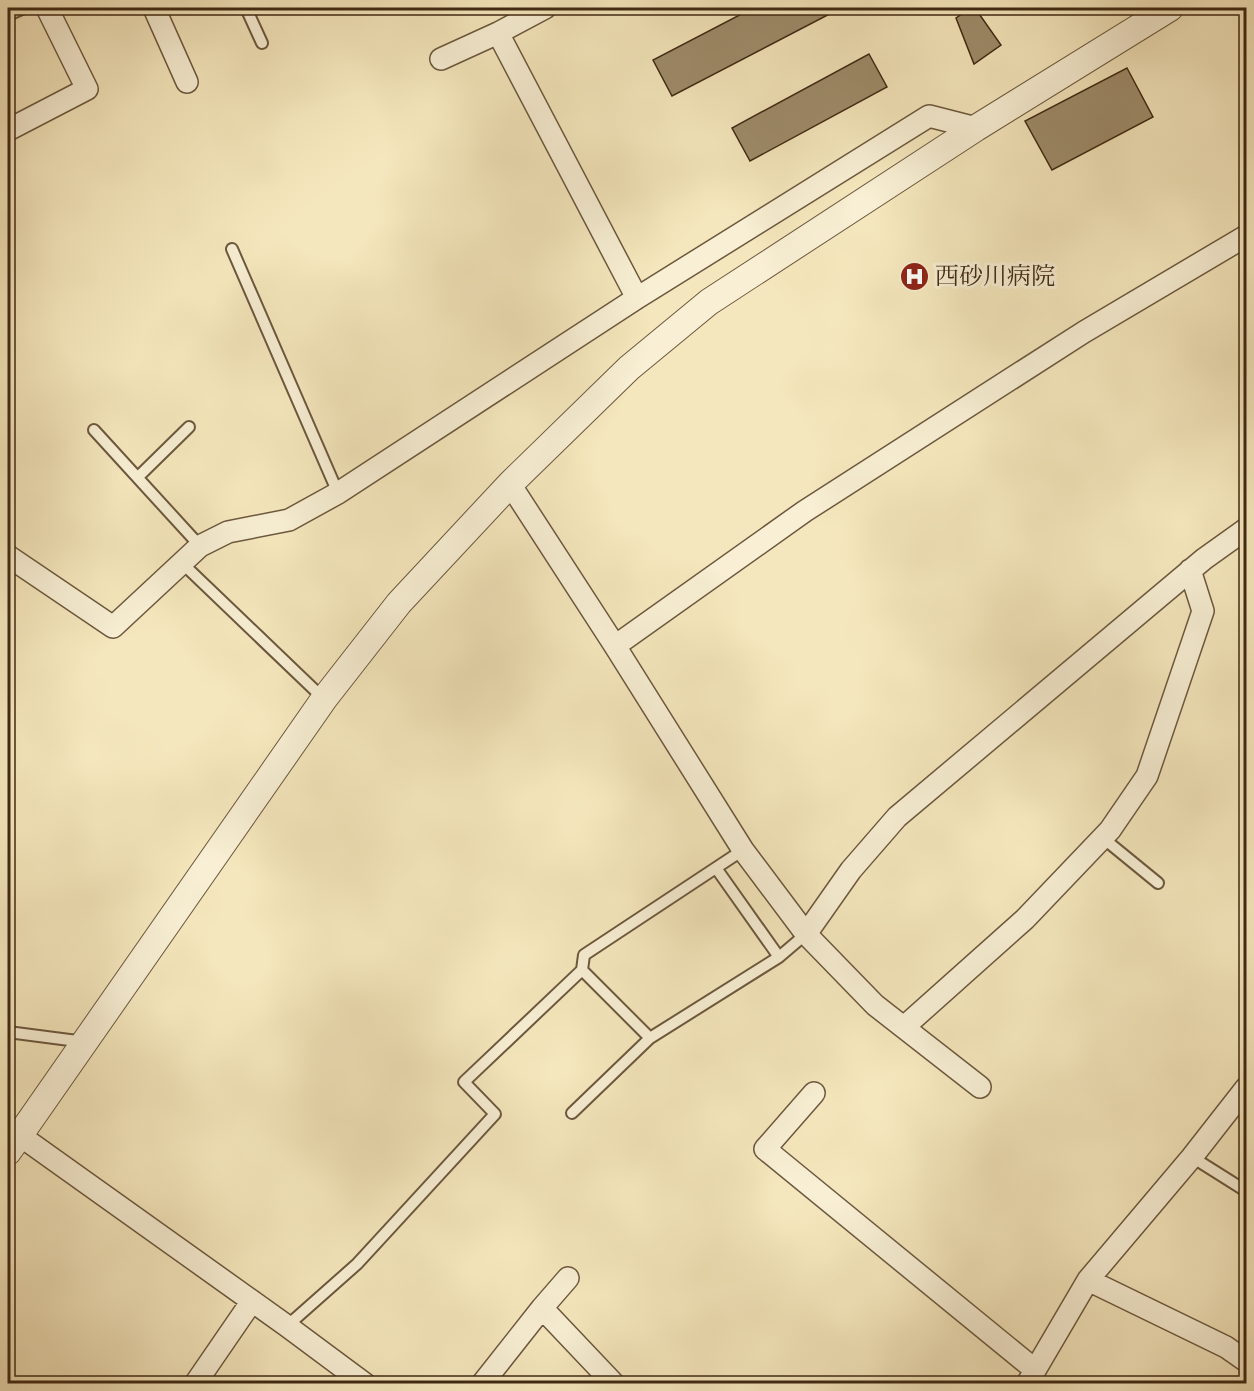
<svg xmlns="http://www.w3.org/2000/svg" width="1254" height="1391" viewBox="0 0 1254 1391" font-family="'IM FELL English','Noto Serif JP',serif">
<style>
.building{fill:#9e8c6b;stroke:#3f2913;stroke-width:1.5}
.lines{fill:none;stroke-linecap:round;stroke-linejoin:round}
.service-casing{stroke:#6c583e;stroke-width:14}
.minor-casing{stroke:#6c583e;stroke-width:24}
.tertiary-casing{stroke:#6c583e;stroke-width:28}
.service{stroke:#f8efd4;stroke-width:10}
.minor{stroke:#f8efd4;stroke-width:21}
.tertiary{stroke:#f8efd4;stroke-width:26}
.labels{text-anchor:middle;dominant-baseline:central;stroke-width:6;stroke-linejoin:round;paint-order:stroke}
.poi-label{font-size:24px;fill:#3f2913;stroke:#f8efd4;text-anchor:start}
</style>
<rect width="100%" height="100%" fill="#f5e7bd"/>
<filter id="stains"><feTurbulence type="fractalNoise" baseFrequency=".00333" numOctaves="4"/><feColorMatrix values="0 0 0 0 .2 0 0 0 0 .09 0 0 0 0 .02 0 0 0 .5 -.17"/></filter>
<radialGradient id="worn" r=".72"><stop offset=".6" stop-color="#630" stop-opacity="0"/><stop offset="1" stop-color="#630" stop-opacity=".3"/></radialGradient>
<path class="building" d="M753 8H841L672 96 653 60Z
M971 8H975L1001 45 974 64 956 18Z
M869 54 887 87 750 161 732 128Z
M1127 68 1153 117 1052 170 1025 121Z"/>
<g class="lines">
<defs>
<path id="service" d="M246 8 262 43
M8 15 24 8
M232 249 338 493
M94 430 200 546
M138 477 189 427
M181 562 324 699
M1103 838 1158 883
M716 868 779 957
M582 970 650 1038
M8 1032 85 1042
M572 1113 650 1038 779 957 806 934
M1192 1157 1246 1191
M287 1326 357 1264 495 1114 464 1082 582 970 584 955 743 850"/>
<path id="minor" d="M154 8 187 82
M498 33 637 298
M441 59 498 33 545 8
M8 130 87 89 47 8
M510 484 615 646 743 850 806 934 875 1005 980 1087
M8 556 113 627 200 546 228 532 289 520 338 493 637 298 929 116 976 128
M615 646 805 511 1084 332 1246 236
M806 934 851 870 897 817 1204 559 1246 529
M904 1027 1025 919 1110 830 1147 776 1203 611 1190 570
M814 1093 765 1149 1034 1369
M8 1127 287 1326 365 1384
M1088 1280 1226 1347 1246 1361
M542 1308 614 1384
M195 1384 252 1301
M482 1384 542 1308 568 1278
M1027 1384 1088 1280 1192 1157 1246 1088"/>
<path id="tertiary" d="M8 1152 324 699 399 603 510 484 629 368 709 302 976 128 1170 8"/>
</defs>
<use href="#service" class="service-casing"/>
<use href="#minor" class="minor-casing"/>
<use href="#tertiary" class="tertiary-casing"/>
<use href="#service" class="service"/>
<use href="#minor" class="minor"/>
<use href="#tertiary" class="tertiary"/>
</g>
<defs>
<symbol id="hospital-disc" viewBox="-11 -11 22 22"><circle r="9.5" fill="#8f2418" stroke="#f8efd4"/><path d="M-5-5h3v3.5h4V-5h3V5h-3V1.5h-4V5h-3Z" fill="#fff"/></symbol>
</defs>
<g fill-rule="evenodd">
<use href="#hospital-disc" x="898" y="260" width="33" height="33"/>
</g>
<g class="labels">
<g class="poi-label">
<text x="935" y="277">西砂川病院</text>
</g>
</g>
<rect width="1254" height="1391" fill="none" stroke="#f5e7bd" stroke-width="30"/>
<rect x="9" y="9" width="1236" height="1373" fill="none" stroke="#3f2913" stroke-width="3"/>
<rect x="15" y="15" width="1224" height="1361" fill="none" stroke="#3f2913" stroke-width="1.5"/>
<rect width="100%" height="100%" filter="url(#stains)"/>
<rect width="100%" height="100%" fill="url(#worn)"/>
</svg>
